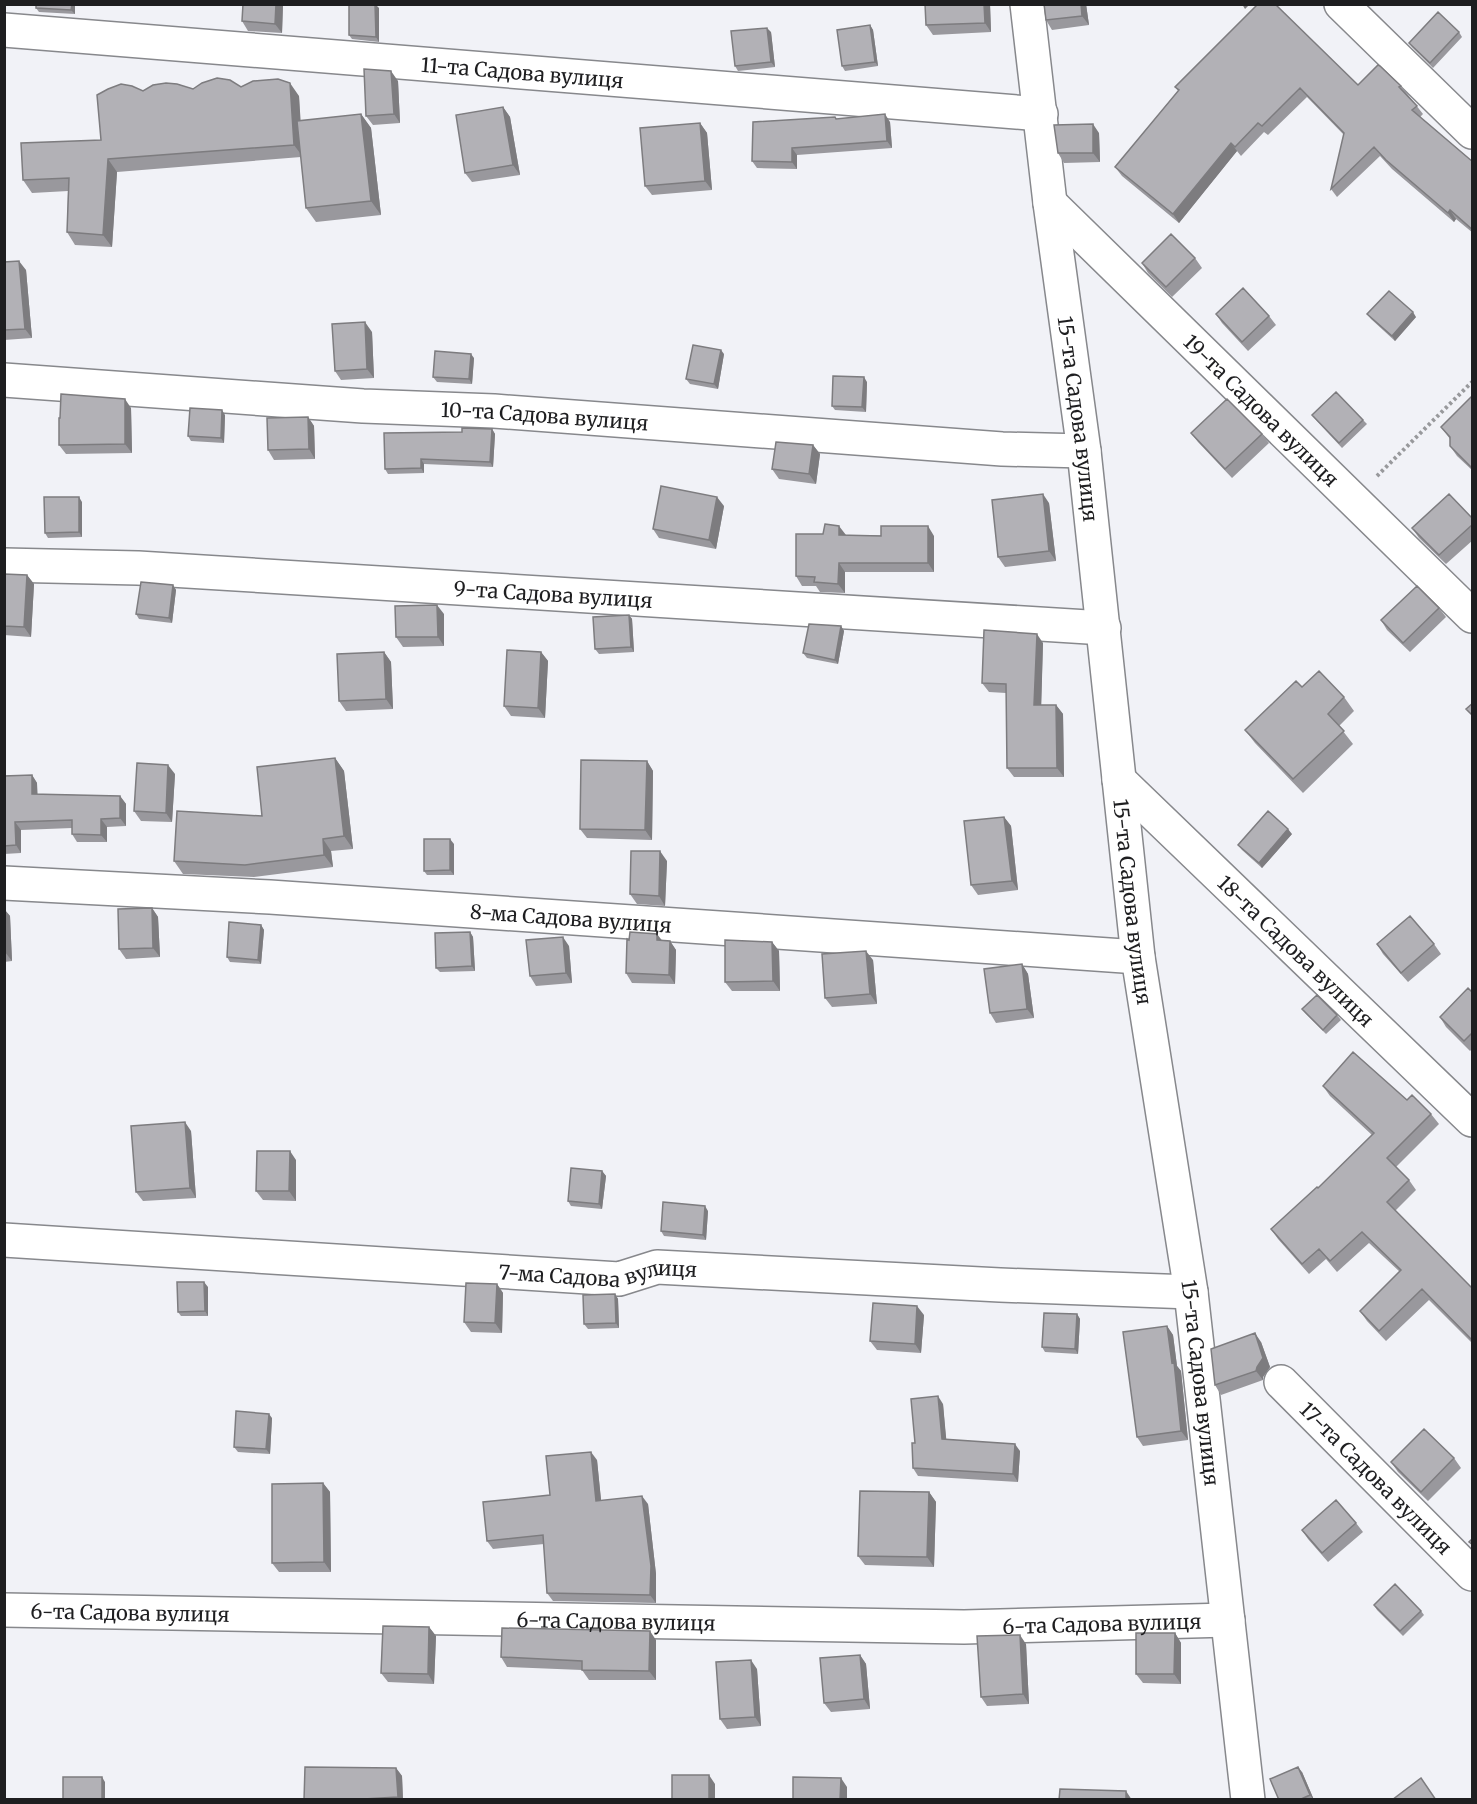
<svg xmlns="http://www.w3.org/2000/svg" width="1477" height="1804" viewBox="0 0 1477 1804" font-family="Merriweather,serif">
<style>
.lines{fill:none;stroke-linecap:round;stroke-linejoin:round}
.minor-casing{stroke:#87888c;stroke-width:36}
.path{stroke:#98999c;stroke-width:4;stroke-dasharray:3 3;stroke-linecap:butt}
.minor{stroke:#fff;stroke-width:33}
.wall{fill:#99989d}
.shaded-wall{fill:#7d7c7f}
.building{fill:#b2b1b6;stroke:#7d7c7f;stroke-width:1.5}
.labels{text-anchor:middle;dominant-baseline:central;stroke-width:4.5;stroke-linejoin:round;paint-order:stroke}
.street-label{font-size:20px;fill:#1e1e20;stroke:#f1f2f7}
</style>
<rect width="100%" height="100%" fill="#f1f2f7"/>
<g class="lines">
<defs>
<g id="minor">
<path id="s1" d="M1027 4 1050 203 1084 451 1138 957 1191 1292 1248 1800"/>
<path d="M1341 4 1472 132"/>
<path id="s2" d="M4 30 1041 114"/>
<path id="s3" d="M1050 203 1472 616"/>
<path id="s4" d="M4 380 363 406 494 411 1002 449 1084 451"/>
<path id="s5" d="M4 565 138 568 1104 628"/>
<path id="s6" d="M1119 780 1472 1120"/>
<path id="s7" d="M4 883 270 897 1138 957"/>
<path id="s8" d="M4 1240 619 1279 657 1267 1000 1285 1191 1292"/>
<path id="s9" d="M1281 1382 1472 1574"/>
<path id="s10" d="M4 1610 964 1627 1228 1620"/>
</g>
</defs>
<use href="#minor" class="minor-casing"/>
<path class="path" d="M1377 476 1472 382"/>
<use href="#minor" class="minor"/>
</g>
<path class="wall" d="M75 4V14L39 12 36 8Z
M283 4 282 33 248 31 242 21Z
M990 4 991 32 933 35 926 25Z
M1044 4H1086L1089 25 1052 30 1046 20Z
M379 8V42L352 39 349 35Z
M870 25 873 30 878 66 845 71 842 66Z
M771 32 775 67 738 71 735 66Z
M1459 32 1462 37 1433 68 1412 47 1409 43Z
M398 81 400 123 373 125 366 116Z
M1358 85 1401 86 1423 114 1420 117 1473 162V233L1456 219 1454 222 1392 169 1380 156 1337 197 1331 189 1344 135 1307 97 1268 135 1264 132 1241 156 1237 151 1179 223 1122 176 1115 167 1178 91 1175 87Z
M241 87 299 96 300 121 361 114 371 128 381 215 316 222 306 208 301 157 117 172 112 247 75 245 67 232 68 191 32 193 23 180 101 140 143 91Z
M503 107 510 117 520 175 472 182 465 173Z
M835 117 837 119 890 122 892 148 797 155V169L757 168 752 161Z
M700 123 707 133 712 190 652 195 645 186Z
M1099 133 1100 162 1064 163 1058 153Z
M1195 258 1202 268 1172 297 1148 273 1142 263Z
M4 262 26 270 32 338 4 340Z
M1216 314 1269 316 1276 325 1248 351 1222 323Z
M1367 314 1416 317 1395 341 1371 319Z
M372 332 374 378 341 380 335 371Z
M724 354 718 389 690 384 686 379Z
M474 358 472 384 437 382 433 377Z
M867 382 866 412 835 410 832 406Z
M1473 397V471L1457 456 1450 446V439L1441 427Z
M131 408 132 453 66 454 59 445Z
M225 415 224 443 191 441 188 436Z
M1312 415 1363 420 1367 424 1342 448 1316 420Z
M308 417 314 426 315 459 274 460 268 450Z
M492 429 495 434 493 467 424 464V473L388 474 385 469 462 432Z
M1191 433 1262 434 1269 443 1232 478 1198 442Z
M813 445 820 454 816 484 779 479 772 469Z
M82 502V537L48 538 45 533Z
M1049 503 1056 561 1005 567 998 557Z
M724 506 716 549 659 538 653 529Z
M1473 519V540L1446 564 1419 538 1412 528Z
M846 535 934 536V572H845V593L820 592 816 586H802L796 576Z
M4 574 27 575 34 584 31 637 4 635Z
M173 585 176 590 172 623 139 619 136 614Z
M1439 608 1446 617 1410 652 1387 630 1381 620Z
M444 614V646L403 647 396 637Z
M629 615 632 619 634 652 599 654 595 649Z
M841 626 844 631 838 664 807 658 803 653Z
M1043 643 1041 705H1056L1063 714 1064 777H1014L1007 768 1006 693 989 692 982 683Z
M384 652 391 662 393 709 346 711 339 701Z
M541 652 548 661 545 718 511 716 504 706Z
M1302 687 1344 697 1354 711 1339 726 1353 744 1303 793 1255 743 1245 730Z
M335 758 344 771 353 849 331 851 333 867 254 877 183 874 174 861 262 816Z
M647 761 653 771 652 840 587 838 580 829Z
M175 774 172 822 141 821 134 811Z
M32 775 37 783V794L120 796 126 804V826L107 827V842H77L72 834V828L21 830V853L4 854V776Z
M1004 817 1011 826 1018 890 978 895 971 885Z
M1292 834 1262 868 1242 850 1238 845Z
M454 844V875H427L424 871Z
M667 861 665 906 637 904 630 894Z
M152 908 158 917 160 957 126 959 119 949Z
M4 909 10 916 12 961 4 962Z
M261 925 264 930 261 964 230 962 227 957Z
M470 932 473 937 475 971 440 972 436 968Z
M662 941H670L676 950 675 984 632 983 626 973Z
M772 942 779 951 780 991H732L725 982Z
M1377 944H1434L1441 954 1408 982 1383 954Z
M569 946 572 983 536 986 530 976Z
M873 960 877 1004 832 1007 825 998Z
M1022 964 1028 974 1034 1018 996 1023 990 1013Z
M1473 993V1048L1470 1051 1446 1027 1440 1017Z
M1302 1009 1337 1015 1341 1020 1326 1034 1306 1014Z
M1323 1086 1407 1100 1431 1114 1439 1124 1396 1167 1409 1180 1416 1190 1395 1211 1473 1289V1344L1429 1300 1386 1341 1367 1321 1360 1311 1400 1272 1369 1243 1337 1272 1326 1259 1309 1274 1278 1239 1271 1229 1318 1188 1372 1135 1330 1096Z
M191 1131 196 1198 143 1201 136 1192Z
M296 1160V1201L263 1200 256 1191Z
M602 1171 606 1176 602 1209 571 1206 568 1201Z
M708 1211 706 1240 664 1236 661 1231Z
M497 1284 503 1293 502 1333 471 1332 464 1322Z
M208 1287V1316H181L178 1312Z
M615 1294 618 1299 619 1328 588 1329 584 1324Z
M1077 1314 1080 1319 1078 1354 1045 1352 1042 1347Z
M924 1315 921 1353 877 1350 870 1341Z
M1167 1326 1173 1335 1177 1366 1181 1371 1188 1440 1143 1446 1137 1437Z
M1261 1342 1270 1367 1263 1377V1380L1221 1395 1215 1385Z
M943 1404 946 1440 1020 1451 1018 1482 918 1476 913 1468 915 1443Z
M272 1418 270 1454 238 1452 234 1447Z
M1454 1458 1461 1468 1428 1501 1398 1472 1391 1462Z
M597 1460 601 1501 648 1504 656 1574V1603L553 1601 547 1593 544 1544 493 1549 487 1541Z
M323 1483 330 1492 331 1572H279L272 1563Z
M929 1492 936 1502 934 1567 865 1565 858 1556Z
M1356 1523 1363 1532 1328 1562 1308 1539 1302 1530Z
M1374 1605 1421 1611 1424 1615 1403 1636 1377 1610Z
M429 1627 436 1636 434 1684 388 1682 381 1673Z
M1175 1633 1181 1643V1684L1143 1683 1136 1674Z
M656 1640V1680H589L582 1670 507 1667 501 1657Z
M1026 1644 1029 1704 987 1706 981 1697Z
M860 1655 866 1664 870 1709 831 1712 824 1703Z
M757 1669 761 1726 727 1729 720 1719Z
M396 1768 402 1776 403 1800H304Z
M1302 1772 1314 1800H1279Z"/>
<path class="shaded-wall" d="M72 4H75V14L71 10Z
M276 4H283L282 33 275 24Z
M375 4 379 8V42L376 37Z
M984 4H990L991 32 985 23Z
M1081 4H1086L1089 25 1082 16Z
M1242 4H1250L1245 9Z
M870 25 873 30 878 66 875 62Z
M767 28 771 32 775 67 771 62Z
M391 71 398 81 400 123 394 114Z
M290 83 299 96 303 157 294 145Z
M503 107 510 117 520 175 513 165Z
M361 114 371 128 381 215 371 201Z
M885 114 890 122 892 148 887 141Z
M700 123 707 133 712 190 705 181Z
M1093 124 1099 133 1100 162 1093 153Z
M1231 143 1237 151 1179 223 1173 214Z
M792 148 797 155V169L792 162Z
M108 159 117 172 112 247 103 235Z
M1450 210 1456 219 1454 222 1448 213Z
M19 261 26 270 32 338 25 329Z
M1413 312 1416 317 1395 341 1392 336Z
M365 322 372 332 374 378 367 369Z
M721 350 724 354 718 389 714 384Z
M471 354 474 358 472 384 469 379Z
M864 377 867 382 866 412 862 407Z
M125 399 131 408 132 453 125 444Z
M222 410 225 415 224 443 221 438Z
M308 417 314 426 315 459 309 449Z
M492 429 495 434 493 467 490 462Z
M813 445 820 454 816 484 809 474Z
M421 459 424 464V473L421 468Z
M1043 494 1049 503 1056 561 1049 551Z
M79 497 82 502V537L79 532Z
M717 497 724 506 716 549 709 540Z
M839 526 846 535H839Z
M928 526 934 536V572L928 563Z
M839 563 845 572V593L838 584Z
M27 575 34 584 31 637 24 627Z
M173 585 176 590 172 623 169 618Z
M437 605 444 614V646L438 637Z
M629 615 632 619 634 652 631 647Z
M841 626 844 631 838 664 835 660Z
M1037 634 1043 643 1041 714 1034 705Z
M384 652 391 662 393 709 386 699Z
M541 652 548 661 545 718 538 708Z
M1056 705 1063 714 1064 777 1057 768Z
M335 758 344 771 353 849 344 836Z
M647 761 653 771 652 840 645 830Z
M168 765 175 774 172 822 166 813Z
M32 775 37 783 38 802 32 794Z
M120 796 126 804V826L120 818Z
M1004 817 1011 826 1018 890 1012 881Z
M101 819 107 827V842L101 835Z
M15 822 21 830V853L16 845Z
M1288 829 1292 834 1262 868 1259 863Z
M323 839 331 851 333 867 324 855Z
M450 839 454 844V875L450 870Z
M660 851 667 861 665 906 659 896Z
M152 908 158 917 160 957 153 948Z
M4 909 10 916 12 961 5 952Z
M261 925 264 930 261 964 258 960Z
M470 932 473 937 475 971 472 966Z
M657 934 664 943 657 940Z
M563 937 569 946 572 983 566 973Z
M670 941 676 950 675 984 669 975Z
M772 942 779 951 780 991 773 981Z
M866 951 873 960 877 1004 870 994Z
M1022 964 1028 974 1034 1018 1027 1009Z
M185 1122 191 1131 196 1198 190 1188Z
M290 1151 296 1160V1201L289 1191Z
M602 1171 606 1176 602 1209 599 1204Z
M705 1206 708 1211 706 1240 703 1235Z
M204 1282 208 1287V1316L205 1311Z
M497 1284 503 1293 502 1333 495 1323Z
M615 1294 618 1299 619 1328 616 1323Z
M917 1306 924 1315 921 1353 915 1344Z
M1077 1314 1080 1319 1078 1354 1075 1349Z
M1167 1326 1173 1335 1177 1366 1181 1371 1188 1440 1181 1431Z
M1255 1333 1261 1342 1270 1367 1263 1377V1380L1256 1371Z
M938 1396 943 1404 947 1447 942 1439Z
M269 1414 272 1418 270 1454 266 1449Z
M1015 1444 1020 1451 1018 1482 1013 1474Z
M591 1452 597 1460 602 1509 596 1501Z
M323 1483 330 1492 331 1572 324 1562Z
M929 1492 936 1502 934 1567 927 1557Z
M642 1496 648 1504 656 1574V1603L650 1595Z
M429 1627 436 1636 434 1684 428 1674Z
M650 1631 656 1640V1680L649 1671Z
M1175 1633 1181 1643V1684L1174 1674Z
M1020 1635 1026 1644 1029 1704 1023 1694Z
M860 1655 866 1664 870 1709 864 1699Z
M751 1660 757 1669 761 1726 755 1717Z
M1298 1767 1302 1772 1314 1800 1310 1795Z
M396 1768 402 1776 403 1800H399L398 1797Z
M709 1775 715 1784V1800H709Z
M102 1777 105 1782V1800H102Z
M841 1778 847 1787V1800H840Z
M1126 1791 1132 1800H1126Z"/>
<path class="building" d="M36 4H72L71 10 36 8Z
M243 4H276L275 24 242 21Z
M349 4H375L376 37 349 35Z
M925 4H984L985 23 926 25Z
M1044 4H1081L1082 16 1046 20Z
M1258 4H1275L1358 85 1378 65 1380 66 1401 86 1399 87 1417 106 1412 110 1473 162V230L1450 210 1448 213 1386 160 1374 147 1331 189 1344 133 1300 88 1262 126 1258 123 1235 147 1231 143 1173 214 1115 167 1179 90 1175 87Z
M1438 12 1459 32 1430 63 1409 43Z
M870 25 875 62 842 66 837 30Z
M767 28 771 62 735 66 731 31Z
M364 69 391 71 394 114 366 116Z
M217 78 230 80 241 87 253 81 278 79 290 83 294 145 108 159 103 235 67 232 69 178 23 180 21 143 101 140 97 95 108 89 121 84 132 86 143 91 153 85 166 83 177 84 193 89 202 83Z
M503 107 513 165 465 173 456 115Z
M361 114 371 201 306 208 297 121Z
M885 114 887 141 792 148V162L752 161 753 122 835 117 836 119Z
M700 123 705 181 645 186 640 128Z
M1093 124V153H1058L1054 125Z
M1171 234 1195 258 1166 287 1142 263Z
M19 261 25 329 4 330V262Z
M1243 288 1269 316 1242 342 1216 314Z
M1389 291 1413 312 1392 336 1367 314Z
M365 322 367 369 335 371 332 324Z
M693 345 721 350 714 384 686 379Z
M435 351 471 354 469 379 433 377Z
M833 376 864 377 862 407 832 406Z
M1336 392 1363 420 1339 443 1312 415Z
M61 394 125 399V444L59 445V418H60Z
M1472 396 1473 397V469L1450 446V437L1441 427Z
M1227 399 1262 434 1225 469 1191 433Z
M190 408 222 410 221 438 188 436Z
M308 417 309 449 268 450 267 418Z
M462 428 492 429 490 462 421 459V468L385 469 384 433 462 432Z
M776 442 813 445 809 474 772 469Z
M661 486 717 497 709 540 653 529Z
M1043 494 1049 551 998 557 992 500Z
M1449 494 1473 519V524L1439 555 1412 528Z
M44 497H79V532L45 533Z
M825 524 839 526V535L881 536V526H928V563H839L838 584 814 582 815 577 796 576V534H823Z
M4 574 27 575 24 627 4 626Z
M141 582 173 585 169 618 136 614Z
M1417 586 1439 608 1403 643 1381 620Z
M437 605 438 637H396L395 606Z
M629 615 631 647 595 649 593 617Z
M809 624 841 626 835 660 803 653Z
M984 630 1037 634 1034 705H1056L1057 768H1007L1006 684 982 683Z
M507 650 541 652 538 708 504 706Z
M384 652 386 699 339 701 337 654Z
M1319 671 1344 697 1328 714 1344 731 1293 779 1245 730 1296 681 1302 687Z
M1473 703V716L1466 709Z
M335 758 344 836 323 839 324 855 245 865 174 861 177 811 262 816 257 767Z
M581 760 647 761 645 830 580 829Z
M137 763 168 765 166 813 134 811Z
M32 775V794L120 796V818L101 819V835L72 834V820L15 822 16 845 4 846V776Z
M1268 811 1288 829 1259 863 1238 845Z
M1004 817 1012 881 971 885 964 821Z
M424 839H450V870L424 871Z
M631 851H660L659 896 630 894Z
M152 908 153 948 119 949 118 909Z
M1410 916 1434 944 1401 973 1377 944Z
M229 922 261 925 258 960 227 957Z
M470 932 472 966 436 968 435 933Z
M630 932 657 934V940L670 941 669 975 626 973 627 939 629 940Z
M563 937 566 973 530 976 526 940Z
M725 940 772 942 773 981 725 982Z
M866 951 870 994 825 998 822 954Z
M1022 964 1027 1009 990 1013 984 969Z
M1468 988 1473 993V1032L1464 1041 1440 1017Z
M1317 995 1337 1015 1323 1030 1302 1009Z
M1353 1052 1407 1100 1412 1095 1431 1114 1387 1158 1409 1180 1387 1202 1473 1289V1341L1422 1289 1379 1331 1360 1311 1401 1270 1362 1232 1330 1261 1319 1249 1302 1264 1271 1229 1317 1187 1318 1188 1374 1133 1323 1086Z
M185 1122 190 1188 136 1192 131 1126Z
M257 1151H290L289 1191H256Z
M571 1168 602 1171 599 1204 568 1201Z
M663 1202 705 1206 703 1235 661 1231Z
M177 1282H204L205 1311 178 1312Z
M466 1283 497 1284 495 1323 464 1322Z
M615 1294 616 1323 584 1324 583 1295Z
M873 1303 917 1306 915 1344 870 1341Z
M1044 1313 1077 1314 1075 1349 1042 1347Z
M1167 1326 1172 1363 1174 1362 1181 1431 1137 1437 1123 1332Z
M1255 1333 1263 1358 1257 1367 1256 1371 1215 1385 1211 1349Z
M938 1396 942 1439 1015 1444 1013 1474 913 1468 912 1443H915L911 1399Z
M236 1411 269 1414 266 1449 234 1447Z
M1424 1429 1454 1458 1421 1492 1391 1462Z
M591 1452 596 1501 642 1496 651 1566 650 1595 547 1593 543 1535 487 1541 483 1502 550 1495 546 1456Z
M323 1483 324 1562 272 1563V1484Z
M860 1491 929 1492 927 1557 858 1556Z
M1336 1500 1356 1523 1322 1553 1302 1530Z
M1473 1538V1545L1469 1542Z
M1395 1584 1421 1611 1400 1631 1374 1605Z
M383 1626 429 1627 428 1674 381 1673Z
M502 1628 650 1631 649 1671 582 1670V1661L501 1657Z
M1136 1633H1175L1174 1674H1136Z
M1020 1635 1023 1694 981 1697 977 1636Z
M860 1655 864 1699 824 1703 820 1658Z
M751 1660 755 1717 720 1719 716 1662Z
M305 1767 396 1768 398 1797 346 1800H304Z
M1298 1767 1310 1795 1299 1800H1279L1270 1779Z
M672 1775H709V1800H672Z
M63 1777H102V1800H63Z
M793 1777 841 1778 840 1800H793Z
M1421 1778 1436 1800H1392Z
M1060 1789 1126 1791V1800H1059Z"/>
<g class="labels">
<g class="street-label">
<text stroke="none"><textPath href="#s2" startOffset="520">11-та Садова вулиця</textPath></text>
<text stroke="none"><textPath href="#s3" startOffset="296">19-та Садова вулиця</textPath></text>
<text stroke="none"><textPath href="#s4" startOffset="542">10-та Садова вулиця</textPath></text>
<text stroke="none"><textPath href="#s1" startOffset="418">15-та Садова вулиця</textPath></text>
<text stroke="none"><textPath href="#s5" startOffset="550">9-та Садова вулиця</textPath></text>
<text stroke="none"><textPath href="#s1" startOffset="904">15-та Садова вулиця</textPath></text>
<text stroke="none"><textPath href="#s7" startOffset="568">8-ма Садова вулиця</textPath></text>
<text stroke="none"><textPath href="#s6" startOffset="246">18-та Садова вулиця</textPath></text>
<text stroke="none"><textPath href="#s8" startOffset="596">7-ма Садова вулиця</textPath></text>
<text stroke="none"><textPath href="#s1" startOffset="1390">15-та Садова вулиця</textPath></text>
<text stroke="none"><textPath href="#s9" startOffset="135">17-та Садова вулиця</textPath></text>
<text stroke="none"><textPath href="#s10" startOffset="126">6-та Садова вулиця</textPath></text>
<text stroke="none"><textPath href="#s10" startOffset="612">6-та Садова вулиця</textPath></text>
<text stroke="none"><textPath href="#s10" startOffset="1098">6-та Садова вулиця</textPath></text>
</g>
</g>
<rect width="1477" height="1804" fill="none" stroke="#1e1e20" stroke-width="12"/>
</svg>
